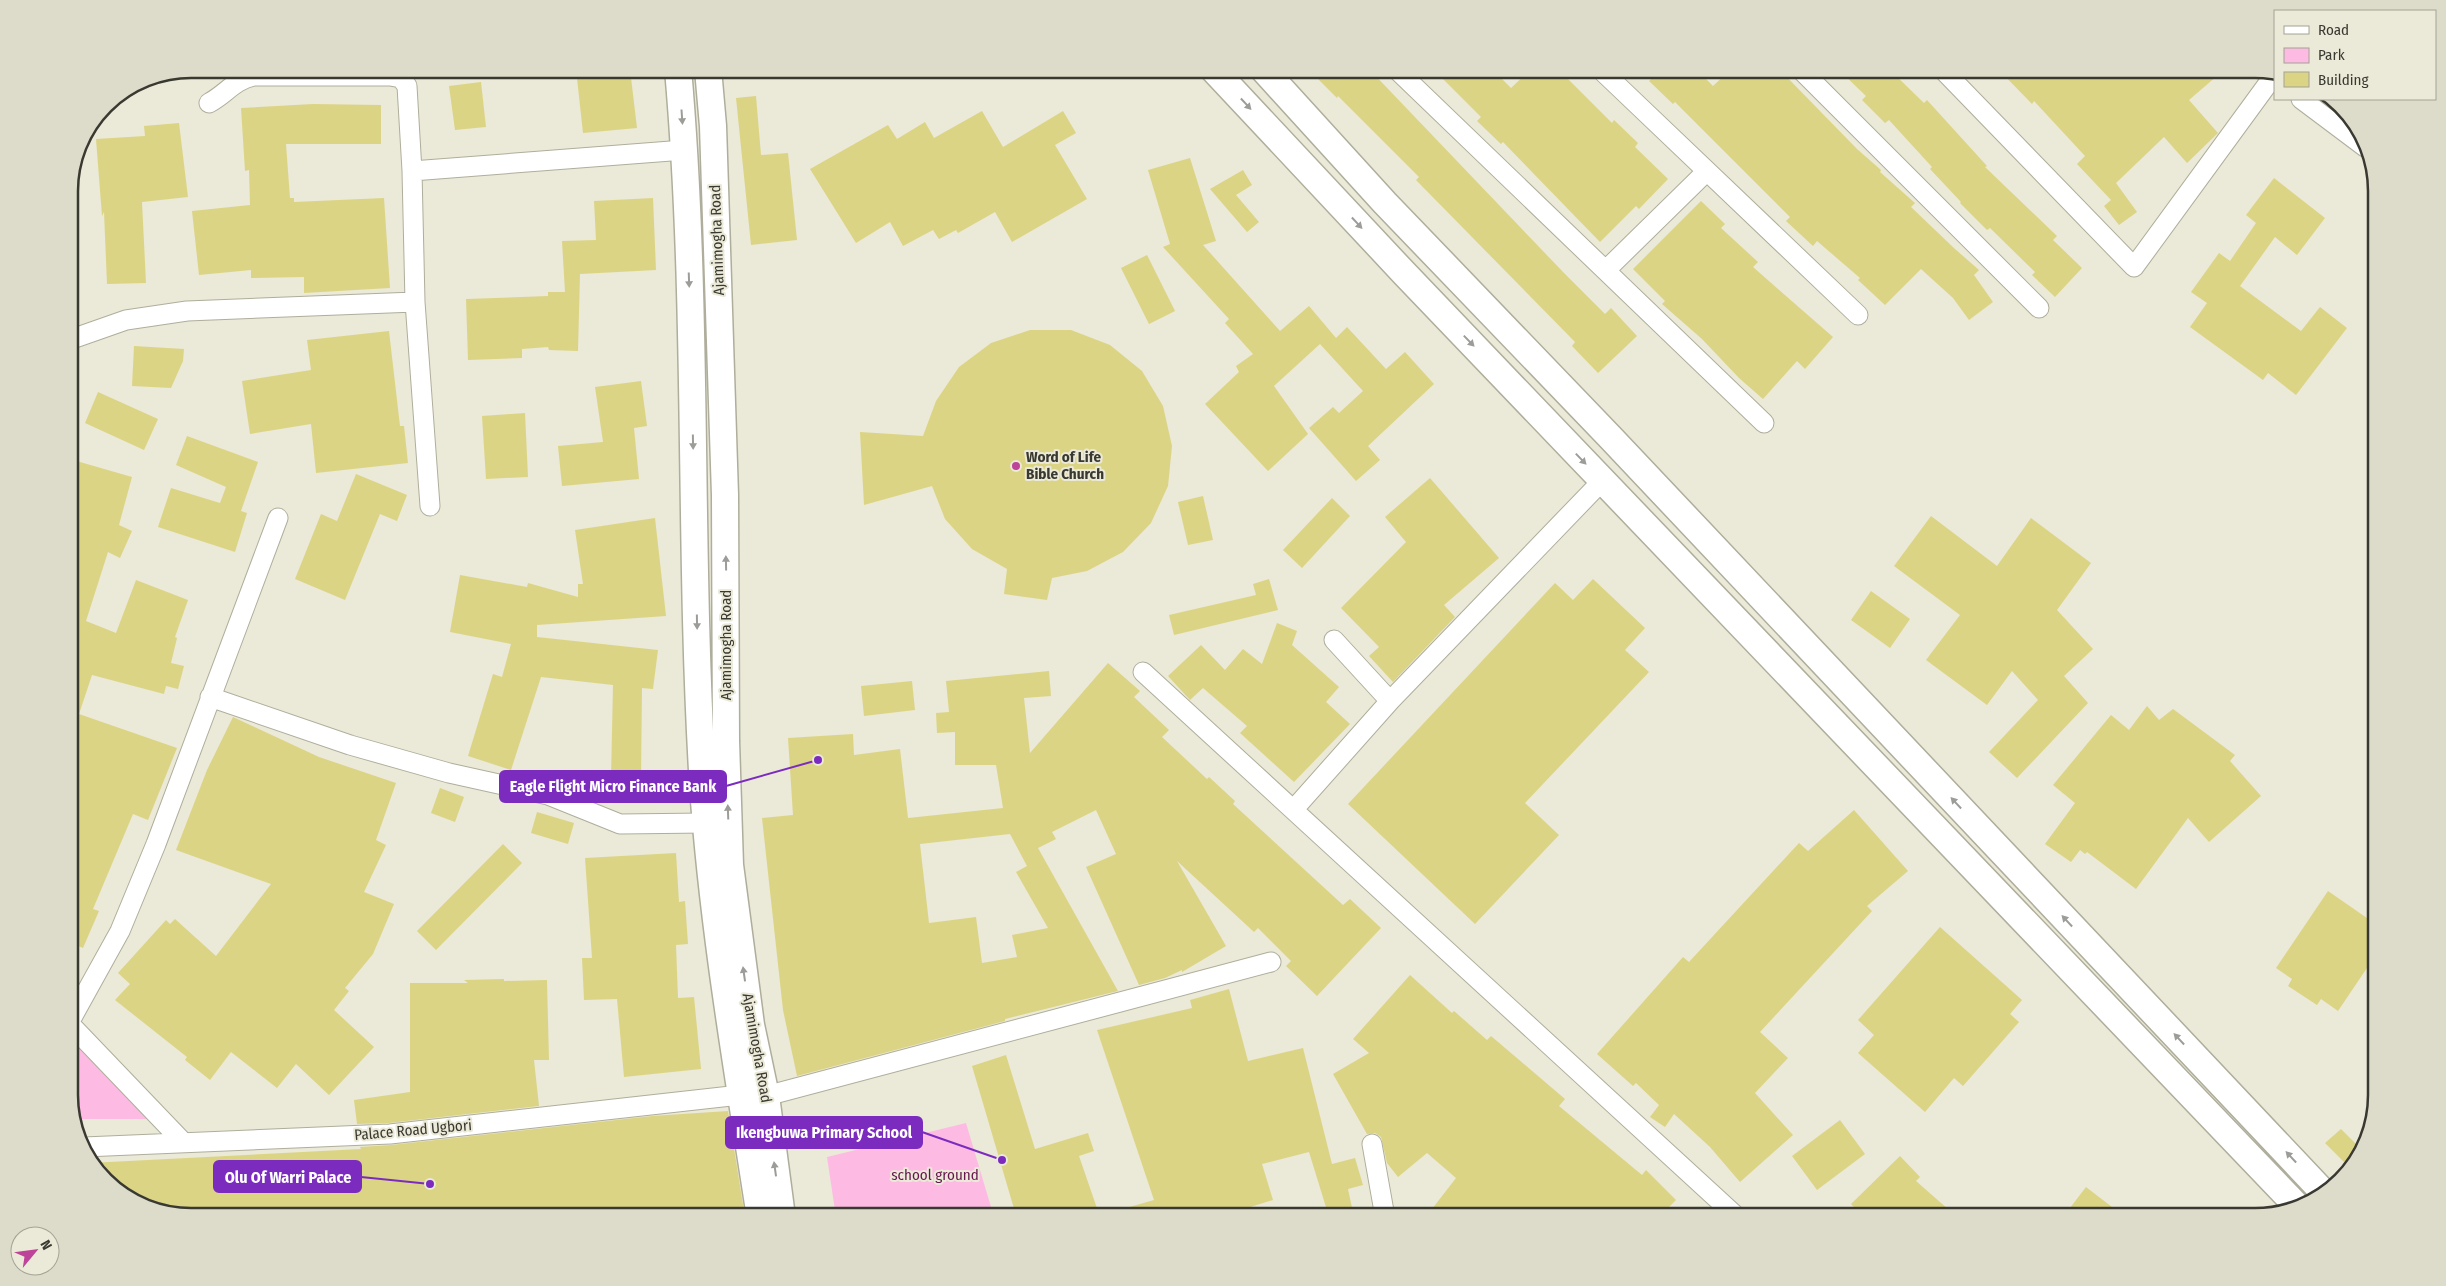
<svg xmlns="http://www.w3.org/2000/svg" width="2446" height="1286" viewBox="0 0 2446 1286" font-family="'Fira Sans Condensed',sans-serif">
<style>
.green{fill:#fdbbe4}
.building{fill:#dcd485;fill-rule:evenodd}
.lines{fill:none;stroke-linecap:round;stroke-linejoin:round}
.minor-casing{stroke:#afae9c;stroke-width:21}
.secondary-casing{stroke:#afae9c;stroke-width:29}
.minor{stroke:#fff;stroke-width:19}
.secondary{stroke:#fff;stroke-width:26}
.oneway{fill:#9c9c98}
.poi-dot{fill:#bd4498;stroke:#ebe9d7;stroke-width:2}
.labels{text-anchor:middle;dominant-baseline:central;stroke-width:4;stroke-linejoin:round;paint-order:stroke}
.street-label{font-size:15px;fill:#393931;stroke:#ebe9d7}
.poi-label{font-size:15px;font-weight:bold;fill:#393931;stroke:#ebe9d7;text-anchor:start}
.park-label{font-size:15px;fill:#671650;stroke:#ebe9d7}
.rim{fill:none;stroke:#393931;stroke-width:2.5}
.leader{fill:none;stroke:#7b2cbf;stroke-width:2}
.callout-dot{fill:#7b2cbf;stroke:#ebe9d7;stroke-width:2}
.callout{fill:#7b2cbf;stroke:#7b2cbf;stroke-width:2}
.callout-label{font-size:16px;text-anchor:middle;font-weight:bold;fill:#fff}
</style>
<rect width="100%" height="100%" fill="#ebe9d7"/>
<path class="green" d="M69 1030 156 1119H74L69 1104Z
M966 1123 994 1217H836L827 1157Z"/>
<path class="building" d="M576 69H630L637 128 583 133Z
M1308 69H1369L1564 273 1605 314 1611 308 1637 336 1598 373 1572 346 1575 342 1416 180 1419 177 1338 96 1337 98Z
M1433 69H1492L1511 88 1531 69H1577L1568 79 1612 123 1614 120 1638 143 1635 147 1668 179 1639 209 1636 206 1600 242 1503 142 1501 144 1477 121 1481 117Z
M1662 69H1696L1713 86 1731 69H1779L1857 149 1881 170 1880 172 1915 203 1911 207 1955 249 1979 270 1974 275 1993 302 1969 320 1953 298 1921 269 1885 305 1858 280 1860 278 1817 241 1813 246 1786 221 1790 217 1675 102 1673 104 1649 81Z
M1838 69H1889L1924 103 1927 100 1987 166 1985 167 2057 236 2053 240 2082 268 2055 297 2032 275 2035 272 1990 228 1987 230 1960 203 1961 202 1930 169 1932 167 1889 120 1885 123 1862 100 1866 96Z
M1998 69H2225L2189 100 2218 133 2187 163 2164 137 2116 183 2137 212 2119 225 2104 206 2111 200 2077 164 2085 156 2034 101 2032 104Z
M481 82 486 127 455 130 449 86Z
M756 96 761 155 788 153 797 240 751 245 736 98Z
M313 104 381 105V144H286L290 198H294V202L384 198 390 288 304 293V277L251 278V270L199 275 192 211 250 205 249 170 245 171 241 108Z
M982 111 1003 147 1063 111 1076 133 1055 145 1087 199 1012 242 995 212 958 233 956 230 939 239 933 230 903 246 890 222 856 243 810 169 888 125 897 139 925 122 934 138Z
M179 123 188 197 142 202 146 283 107 284 104 212 102 216 96 139 145 136 144 126Z
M1190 158 1216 241 1203 245 1280 331 1309 306 1336 338 1347 327 1386 369 1405 352 1434 384 1368 446 1380 460 1356 481 1309 428 1333 407 1339 413 1363 391 1320 344 1274 386 1308 434 1268 471 1205 404 1239 372 1236 366 1253 354 1225 323 1229 319 1163 247 1170 244 1148 170Z
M1243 170 1252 185 1236 195 1259 222 1247 232 1210 189Z
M2274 178 2325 218 2297 255 2275 237 2240 286 2301 331 2320 307 2347 328 2296 395 2268 373 2263 380 2190 327 2207 303 2191 292 2219 253 2230 261 2256 223 2246 215Z
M653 198 656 270 580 274 578 351 549 350 548 347 522 349V358L468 360 466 299 548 296V292H565L562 241 596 240 594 201Z
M1701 201 1725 224 1721 228 1758 262 1753 267 1833 337 1805 369 1797 361 1763 399 1739 378 1702 339 1662 304 1665 301 1633 269Z
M1147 255 1175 311 1149 324 1121 268Z
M1030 330H1071L1110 345 1142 371 1163 406 1172 446 1168 486 1151 523 1123 552 1087 571 1052 578 1047 600 1004 594 1007 569 972 549 945 519 932 486 864 505 860 432 923 436 936 401 959 367 991 343Z
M389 331 400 426H404L408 463 316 473 311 424 250 434 242 381 311 370 307 340Z
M134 346 184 349 183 361 171 388 132 386Z
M641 381 647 426 634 428 639 479 562 486 558 446 603 442 595 387Z
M98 392 158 419 144 450 85 423Z
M525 413 528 477 486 479 482 416Z
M187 436 258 462 241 511 247 513 235 552 158 527 171 488 220 503 226 487 176 465Z
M73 460 132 477 119 525 132 531 120 558 108 552 86 621 116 633 136 580 188 600 175 637 177 638 171 663 184 666 178 689 166 686 164 694 92 675 79 714 177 748 148 820 133 814 93 909 99 911 83 948 69 942V475Z
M356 474 407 495 397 521 380 514 345 600 295 579 321 514 337 521Z
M1430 478 1499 558 1444 605 1455 617 1393 682 1369 656 1379 647 1341 608 1406 542 1385 517Z
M1203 496 1213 540 1188 545 1178 502Z
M1332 498 1350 516 1302 568 1283 550Z
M1931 516 1997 566 2031 518 2091 563 2057 610 2093 649 2064 676 2088 703 2017 778 1989 752 2038 700 2012 671 1987 705 1926 660 1960 615 1894 566Z
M655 518 666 616 537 625V637L658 650 653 689 642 688 641 779 611 778 613 685 541 677 511 770 468 756 493 674 502 677 511 644 450 632 460 575 527 587 528 583 578 597V584H583L575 530Z
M1269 579 1278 610 1174 635 1169 615 1256 595 1253 584Z
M1593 579 1645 628 1625 650 1649 672 1525 803 1559 835 1475 924 1348 804 1555 583 1573 600Z
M1871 591 1910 619 1890 648 1851 620Z
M1277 623 1297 631 1292 645 1339 687 1326 702 1350 724 1294 782 1240 733 1247 726 1203 688 1190 700 1168 676 1201 645 1225 670 1243 649 1262 664Z
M1108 663 1140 691 1134 697 1169 730 1162 737 1207 779 1209 777 1235 801 1233 804 1343 905 1350 899 1381 928 1317 996 1286 966 1291 961 1258 928 1254 932 1177 861 1226 946 1182 972V970L1165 978 1139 985 1086 867 1116 854 1096 810 1052 832 1056 839 1038 848 1118 991 1005 1019V1021L797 1076 783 1010 762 818 793 815 788 738 853 734 854 755 900 749 908 818 1003 808 996 765H955V732L937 733 936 713 949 712 946 681 1049 671 1051 696 1024 698 1030 753ZM1010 834 1027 866 1016 872 1048 928 1012 935 1017 957 982 963 976 917 929 923 920 844Z
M912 681 915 710 864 716 861 686Z
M2147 706 2159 720 2173 709 2235 755 2230 761 2261 796 2209 842 2188 818 2136 889 2087 852 2085 854 2080 850 2071 862 2045 844 2075 803 2053 785 2111 715 2129 730Z
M233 717 319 757 396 783 376 840 386 845 364 892 394 904 373 954 345 988 349 991 334 1010 374 1047 329 1095 296 1064 277 1088 231 1052 210 1080 185 1060 187 1057 115 1000 130 984 118 973 166 920 170 924 175 919 216 956 271 884 176 850 207 770Z
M440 788 464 797 455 822 431 813Z
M1854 810 1908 871 1867 906 1872 911 1760 1032 1788 1058 1755 1093 1793 1135 1740 1182 1710 1147 1674 1114 1665 1127 1650 1117 1659 1105 1636 1083 1633 1086 1597 1054 1683 957 1689 962 1799 843 1808 851Z
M537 812 574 823 568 844 531 833Z
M503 844 522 863 436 950 417 931Z
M676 853 679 902 685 901 688 944 676 945 678 998 694 997 701 1069 624 1077 617 999 584 1000 582 958H592L585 858Z
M2328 891 2377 925V953L2338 1011 2321 999 2317 1005 2288 986 2292 979 2276 968Z
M1940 927 2022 1000 2010 1014 2019 1022 1963 1086 1954 1078 1925 1112 1858 1053 1874 1035 1858 1020Z
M1410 975 1452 1013 1454 1011 1487 1040 1491 1036 1565 1099 1559 1106 1642 1175 1646 1170 1676 1200 1659 1217H1442L1432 1209 1456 1178 1427 1153 1398 1177 1387 1163 1381 1137 1375 1133 1367 1134 1333 1074 1369 1053 1353 1039Z
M504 979V981L547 980 549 1060H534L539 1106 389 1123 357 1124 354 1100 410 1092V983H468L464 980Z
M1229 989 1248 1061 1303 1048 1332 1164 1355 1158 1363 1185 1348 1189 1354 1217H1329L1309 1152 1262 1164 1273 1200 1218 1217H1113L1112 1212 1154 1200 1097 1030 1192 1008 1190 1000Z
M1006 1055 1035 1149 1088 1133 1094 1151 1079 1156 1100 1217H1029L1028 1208 1015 1212 972 1066Z
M728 1111 745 1217H191L136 1205 89 1163 361 1149 360 1147 391 1145 652 1116Z
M1840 1120 1865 1154 1817 1190 1792 1156Z
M2341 1129 2359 1147 2344 1162 2325 1143Z
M1900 1156 1920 1177 1916 1181 1957 1217H1864L1851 1204Z
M2086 1187 2125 1217H2063Z"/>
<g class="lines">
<defs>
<path id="minor" d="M1396 69 1764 423
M1600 69 1858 315
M1800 69 2039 308
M1942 69 2134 267 2275 74
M2301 99 2365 147
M209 103C226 94 234 80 254 76H390L401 78 407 86 412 171 415 302 430 506
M412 171 684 150
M1606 270 1707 171
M69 340 126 320 187 311 415 302
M1334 640 1390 701
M1143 672 1737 1217
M210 697 350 745 449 773 548 795 620 824 706 823
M1294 809 1390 701 1602 481
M69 1023 120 931 156 844 278 518
M69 1023 183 1142
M1372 1144 1385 1217
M84 1147 390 1134 740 1095 766 1096 1271 962"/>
<path id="secondary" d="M678 69C699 307 688 548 703 787 713 931 738 1074 760 1217
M708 69 713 126 725 495 726 741 730 865 751 1025 766 1096 782 1217
M1213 69 1404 273 2297 1206
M1263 69 1385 203 1610 437 2324 1193"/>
</defs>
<use href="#minor" class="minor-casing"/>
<use href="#secondary" class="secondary-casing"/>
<use href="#minor" class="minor"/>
<use href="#secondary" class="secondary"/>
</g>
<defs><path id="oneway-solid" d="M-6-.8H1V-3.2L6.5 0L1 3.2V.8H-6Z" transform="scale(1.25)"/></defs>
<g class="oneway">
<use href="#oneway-solid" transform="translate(1246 104) rotate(47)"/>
<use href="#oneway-solid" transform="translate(682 117) rotate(86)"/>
<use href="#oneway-solid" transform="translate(1357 223) rotate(47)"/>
<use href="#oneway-solid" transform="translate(689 280) rotate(88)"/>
<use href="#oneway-solid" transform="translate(1469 341) rotate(46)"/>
<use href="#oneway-solid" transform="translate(693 442) rotate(89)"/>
<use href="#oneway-solid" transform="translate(1581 459) rotate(46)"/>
<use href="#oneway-solid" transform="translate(726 563) rotate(-91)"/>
<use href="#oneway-solid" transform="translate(697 622) rotate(89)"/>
<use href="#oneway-solid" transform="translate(1956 803) rotate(-133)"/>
<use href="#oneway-solid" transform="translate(728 812) rotate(-92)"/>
<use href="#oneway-solid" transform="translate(2067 921) rotate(-133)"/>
<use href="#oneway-solid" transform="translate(744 974) rotate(-98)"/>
<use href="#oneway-solid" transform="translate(2179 1039) rotate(-133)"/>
<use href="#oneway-solid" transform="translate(2291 1157) rotate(-133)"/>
<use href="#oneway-solid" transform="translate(775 1169) rotate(-98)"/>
</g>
<circle class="poi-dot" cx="1016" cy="466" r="5"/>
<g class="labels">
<g class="street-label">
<text transform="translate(717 240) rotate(-92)">Ajamimogha Road</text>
<text transform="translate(726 645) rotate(-90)">Ajamimogha Road</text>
<text transform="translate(757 1048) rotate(80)">Ajamimogha Road</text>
<text transform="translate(413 1130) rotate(-5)">Palace Road Ugbori</text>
</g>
<g class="poi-label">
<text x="1026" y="457">Word of Life<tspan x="1026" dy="17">Bible Church</tspan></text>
</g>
<g class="park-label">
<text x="935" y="1175">school ground</text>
</g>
</g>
<path d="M0 0H2446V1286H0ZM191 78H2255A113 113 0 0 1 2368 191V1095A113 113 0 0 1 2255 1208H191A113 113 0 0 1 78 1095V191A113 113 0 0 1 191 78Z" fill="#dddbca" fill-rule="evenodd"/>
<path class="rim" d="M191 78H2255A113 113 0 0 1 2368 191V1095A113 113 0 0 1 2255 1208H191A113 113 0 0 1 78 1095V191A113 113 0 0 1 191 78Z"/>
<path class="leader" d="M818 760L726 786M1002 1160L922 1132M430 1184L361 1177"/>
<g class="callout-dot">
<circle cx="818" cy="760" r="5"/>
<circle cx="1002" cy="1160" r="5"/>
<circle cx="430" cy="1184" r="5"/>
</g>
<g class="callout">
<rect x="500" y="771" width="226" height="31" rx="5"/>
<rect x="726" y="1117" width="196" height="31" rx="5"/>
<rect x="214" y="1161" width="147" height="31" rx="5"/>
</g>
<g class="callout-label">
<text x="613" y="792">Eagle Flight Micro Finance Bank</text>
<text x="824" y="1138">Ikengbuwa Primary School</text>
<text x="288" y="1183">Olu Of Warri Palace</text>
</g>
<rect x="2274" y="10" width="162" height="90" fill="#ebe9d7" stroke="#a4a395"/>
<rect x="2284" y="26" width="25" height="8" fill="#ffffff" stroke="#a4a395"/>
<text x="2318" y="35" font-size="15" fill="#393931">Road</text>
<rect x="2284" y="48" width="25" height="15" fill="#fdbbe4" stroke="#a4a395"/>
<text x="2318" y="60" font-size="15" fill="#393931">Park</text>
<rect x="2284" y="72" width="25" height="15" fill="#dcd485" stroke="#a4a395"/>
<text x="2318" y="85" font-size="15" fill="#393931">Building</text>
<g transform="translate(35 1251) rotate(61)"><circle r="24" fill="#ebe9d7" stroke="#a4a395"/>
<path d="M0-4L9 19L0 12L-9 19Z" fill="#bd4498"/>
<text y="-8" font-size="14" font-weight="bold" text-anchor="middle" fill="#393931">N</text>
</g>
</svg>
